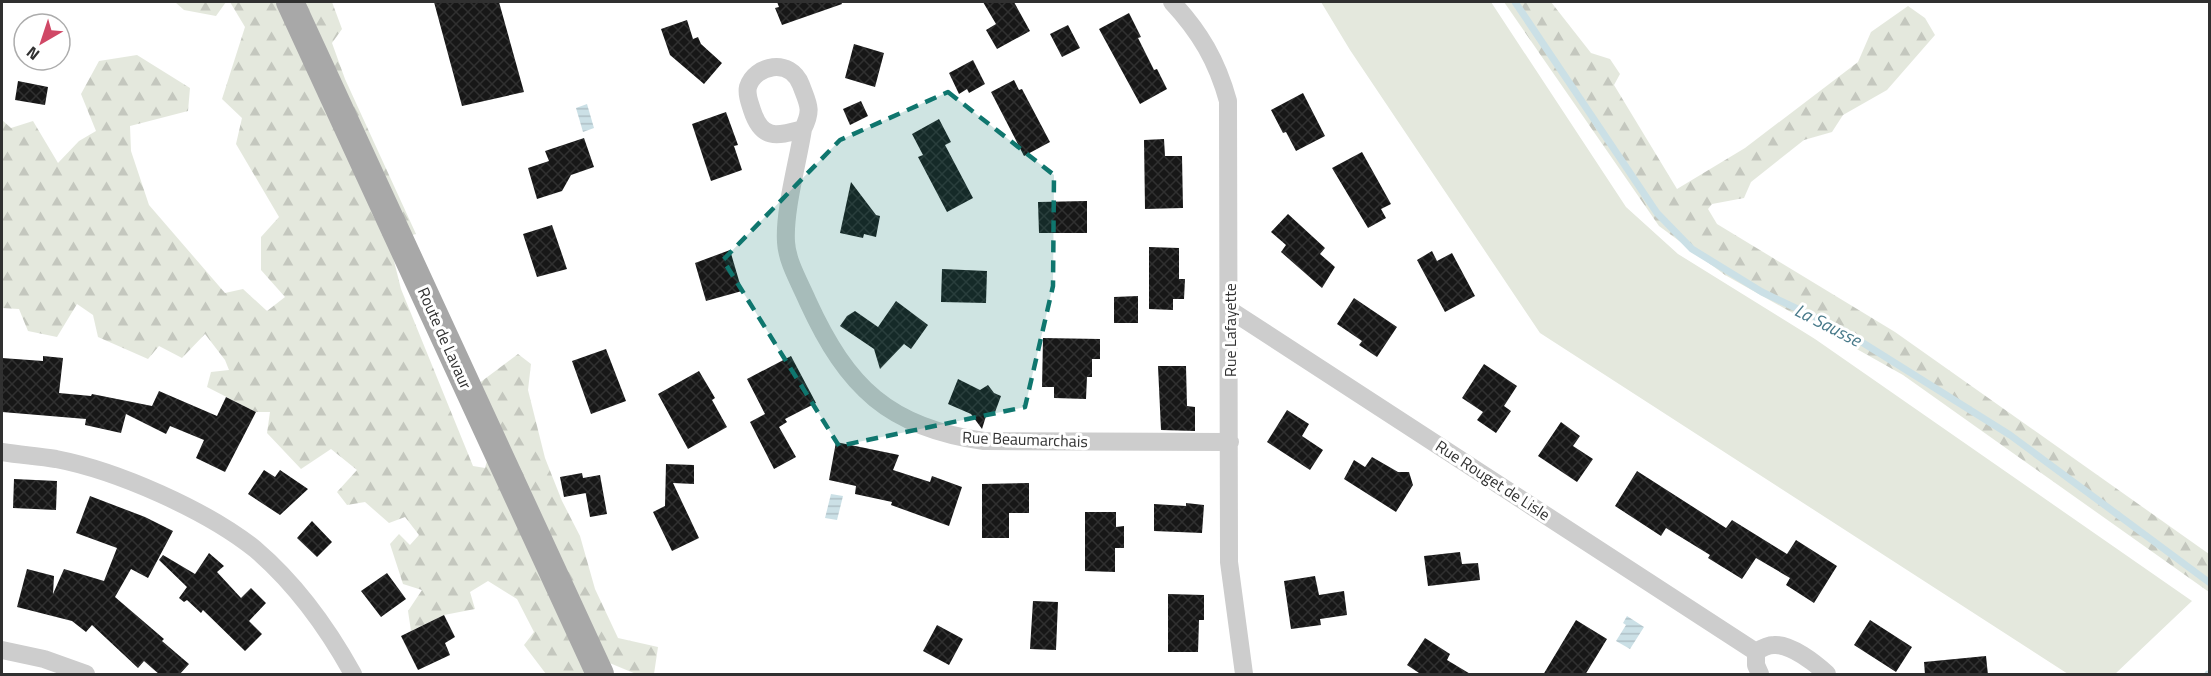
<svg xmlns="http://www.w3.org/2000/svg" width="2211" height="676" viewBox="0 0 2211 676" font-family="'Titillium Web',sans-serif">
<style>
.forest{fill:url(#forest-firs)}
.park{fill:#e4e8dd}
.water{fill:url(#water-rules)}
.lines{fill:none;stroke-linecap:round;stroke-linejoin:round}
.stream{stroke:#cbe0e6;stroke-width:7}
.building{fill:url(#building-cross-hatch)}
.street{stroke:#cdcdcd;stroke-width:18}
.primary{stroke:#a8a8a8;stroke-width:28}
.marked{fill:#0f766e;fill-opacity:0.2;stroke:#0f766e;stroke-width:4.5;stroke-dasharray:12 8;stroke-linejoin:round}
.labels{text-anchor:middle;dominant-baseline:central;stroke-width:6;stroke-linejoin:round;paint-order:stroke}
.street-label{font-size:16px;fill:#303030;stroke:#fff}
.water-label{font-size:18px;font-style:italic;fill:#477989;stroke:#fff}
</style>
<defs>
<pattern id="forest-firs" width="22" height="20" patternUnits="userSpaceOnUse" patternTransform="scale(1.5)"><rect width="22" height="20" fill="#e4e8dd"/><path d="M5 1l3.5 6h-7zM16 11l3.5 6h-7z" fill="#c4c7be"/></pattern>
<pattern id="water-rules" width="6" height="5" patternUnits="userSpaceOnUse" patternTransform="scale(1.5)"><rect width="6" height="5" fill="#cbe0e6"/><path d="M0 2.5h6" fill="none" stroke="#afc0c6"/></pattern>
<pattern id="building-cross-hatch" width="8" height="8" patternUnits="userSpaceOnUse" patternTransform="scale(1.5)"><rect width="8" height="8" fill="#171717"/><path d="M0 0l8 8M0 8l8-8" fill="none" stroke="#303030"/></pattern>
</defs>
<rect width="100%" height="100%" fill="#fff"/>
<path class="forest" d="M175 2H226L216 16 184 10Z
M230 2H332L342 29 332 43 345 79 416 234 389 241 401 289 473 466 485 468 491 447 474 387 518 354 531 364 528 390 545 458 562 501 580 536 595 589 618 638 658 647 654 674H636L600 659 592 674H546L524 645 534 632 517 599 488 581 470 592 475 609 444 615 411 631 408 611 422 590 403 584 390 544 399 534 410 545 419 535 405 517 389 523 365 502 347 505 337 492 357 470 331 449 301 469 267 433 270 412H256L207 387 211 372 229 370 225 360 205 334 182 358 159 346 148 359 98 337 93 315 77 304 57 337 28 331 19 309 2 308V120L11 128 33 121 58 163 79 141 96 131 81 94 99 61 137 55 190 88 188 111 130 126 131 151 149 205 225 293 243 289 267 311 285 297 261 270V237L279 217 236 144 242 118 222 99 245 27Z
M1504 2H1551L1591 53 1610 59 1620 74 1614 85 1677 189 1745 148 1858 62 1871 32 1908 6 1925 18 1935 35 1887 90 1843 115 1832 132 1804 140 1751 182 1744 198 1712 204 1708 209 1717 224 1895 332 2209 554V592L1903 375 1725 275 1659 226Z"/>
<path class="park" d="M1321 2H1491L1626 207 1678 254 1815 339 2192 601 2115 674H2068L1540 333 1350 50Z"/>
<path class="water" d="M587 104 594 128 583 132 576 108Z
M831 494 843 496 837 520 825 518Z
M1627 616 1644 627 1630 649 1616 641 1626 625 1623 623Z"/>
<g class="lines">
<path class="stream" d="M1515 2 1657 213 1692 249 1762 292 1844 331 2010 435 2210 583
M2208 674H2210"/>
</g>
<path class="building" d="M434 2H499L524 92 462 106Z
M777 2H841L842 4 782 25 775 8 779 7Z
M983 2H1014L1030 31 997 49 986 30 996 24Z
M1129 13 1141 37 1138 38 1154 70 1157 69 1167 89 1140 104 1099 29Z
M687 20 693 39 698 37 701 44 722 63 704 84 670 55 661 29Z
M1068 25 1080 48 1062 57 1050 34Z
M854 44 884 53 875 87 845 78Z
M973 60 985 84 969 93 967 89 959 94 949 73Z
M1014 80 1019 90 1022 89 1050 142 1024 156 991 92Z
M18 81 48 87 45 105 15 100Z
M1303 93 1325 136 1296 151 1286 132 1283 133 1271 110Z
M861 101 868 116 850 125 843 109Z
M726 112 738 145 734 146 742 170 711 181 692 124Z
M939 119 951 142 945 145 973 198 947 212 918 157 923 155 912 134Z
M584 138 594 167 571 175 562 191 537 199 528 168 549 161 545 151Z
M1164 139 1165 156H1182L1183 208 1145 209 1144 140Z
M1362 152 1391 204 1381 209 1386 218 1368 228 1332 168Z
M851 182 876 215 880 216 876 237 864 234 863 238 840 233Z
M1087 201V233H1039L1038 202Z
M1288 214 1325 248 1320 254 1335 267 1322 288 1281 252 1286 245 1271 232Z
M552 225 567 269 537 277 523 234Z
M1149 247 1179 248V279H1185L1184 299H1173V310L1149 309Z
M730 250 742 291 706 301 695 263Z
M1432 251 1437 261 1452 253 1475 296 1445 312 1417 260Z
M942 269 987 271 986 303 941 302Z
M1138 296V323H1114V297Z
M1354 298 1397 327 1377 357 1359 345 1362 341 1337 324Z
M896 301 928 325 911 349 904 344 880 369 874 349 840 326 847 316 855 311 878 327Z
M1043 338 1100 339V359H1092V377H1087L1086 399 1054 398V387H1042Z
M606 349 626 401 591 414 572 361Z
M43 356 63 358 59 393 91 396 92 394 152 406 159 391 217 416 226 397 256 412 225 472 196 458 204 440 170 426 166 434 126 414 121 433 85 425 86 419 2 412V358L43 361Z
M791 356 816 403 785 419 787 422 779 427 796 457 774 469 750 422 765 414 747 379Z
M1484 364 1517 386 1504 406 1511 411 1496 433 1477 420 1483 412 1462 398Z
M1158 366H1186L1187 406 1195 407V431L1161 430Z
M699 371 715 398 712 400 727 427 688 449 658 394Z
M958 379 980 390 988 385 994 393 1001 396 994 415 987 413 982 429 971 414 948 404Z
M1287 410 1309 424 1302 436 1323 450 1310 470 1267 442Z
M1561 422 1580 436 1573 446 1593 459 1577 482 1538 456Z
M836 442 899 455 893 470 930 482 932 476 962 487 949 526 891 505 892 502 855 494 856 486 829 480Z
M1372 457 1398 472H1409L1413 485 1396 512 1344 479 1354 460 1365 467Z
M666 464 694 465V484L673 483 699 538 672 551 653 512 665 506Z
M264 470 275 477 280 470 308 489 280 515 248 494Z
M1637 471 1726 528 1732 520 1787 554 1796 540 1837 566 1814 603 1786 585 1790 578 1756 558 1742 579 1708 558 1710 555 1666 528 1661 536 1615 506Z
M582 473 586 493 564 497 560 477Z
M600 475 607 514 590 517 583 478Z
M14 479 57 481 56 510 13 508Z
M1029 483V513H1009V538H982V484Z
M90 496 145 517 173 531 148 578 131 569 115 597 164 639 162 641 189 664 179 675H160L144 661 138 668 92 625 86 632 72 621 17 607 27 569 54 576 53 594 64 569 104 581 117 548 76 533Z
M1186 503 1204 505 1202 533 1154 531V504L1186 506Z
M1085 512H1116V527L1124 526V548H1115V572L1085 571Z
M312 521 332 542 317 557 297 538Z
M1460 552 1462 564 1478 563 1480 580 1428 586 1424 556Z
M209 553 224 566 217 572 241 598 251 588 266 603 249 621 262 634 245 651 203 610 201 613 187 600 184 602 179 598 187 587 159 560 163 555 195 574Z
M387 573 406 599 381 617 361 591Z
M1315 576 1319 595 1344 591 1347 615 1320 619 1321 625 1291 629 1284 581Z
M1168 594 1204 595V620H1199L1198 652H1168Z
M1033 601 1058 602 1056 650 1030 649Z
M444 615 455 637 445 643 450 655 418 670 401 636Z
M1576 620 1607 639 1585 675H1543Z
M1870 620 1912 647 1896 672 1854 645Z
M937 625 963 639 949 665 923 651Z
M1425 638 1450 654 1447 660 1472 675H1422L1407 665Z
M1986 656 1988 675H1925L1924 662Z"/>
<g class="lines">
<path class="street" d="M1172 2C1200 32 1217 61 1228 101L1229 562 1244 674
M803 129C777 136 762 141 752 110 750 103 746 95 748 87 755 65 790 57 801 85 808 104 813 109 803 129 798 162 784 210 786 242 787 262 800 283 808 302 847 387 889 428 984 441L1230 442
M1230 310 1756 652
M2 452C20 455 38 456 56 459 118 471 206 510 255 549 296 584 327 627 353 674
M2 650 44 659 86 674
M1756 652C1762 648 1767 645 1774 645 1791 644 1815 663 1827 674
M1756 652V665L1760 674"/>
<path class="primary" d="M290 2 600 674"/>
</g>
<path class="marked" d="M948 92 1054 175 1053 286 1025 407 839 446 723 260 840 140Z"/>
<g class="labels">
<g class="street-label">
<text transform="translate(1230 330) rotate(-90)">Rue Lafayette</text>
<text transform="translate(445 338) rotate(66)">Route de Lavaur</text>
<text transform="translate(1025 439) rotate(2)">Rue Beaumarchais</text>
<text transform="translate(1493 480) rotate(33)">Rue Rouget de Lisle</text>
</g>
<g class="water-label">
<text transform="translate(1828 325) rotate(27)">La Sausse</text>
</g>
</g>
<rect width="2211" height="676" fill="none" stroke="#303030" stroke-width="6"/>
<g transform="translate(42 42) rotate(219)"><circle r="28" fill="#ffffff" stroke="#acacac" stroke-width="1.5"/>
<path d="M0-4.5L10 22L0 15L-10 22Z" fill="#d04866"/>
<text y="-9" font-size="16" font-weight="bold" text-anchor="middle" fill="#303030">N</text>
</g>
</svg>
